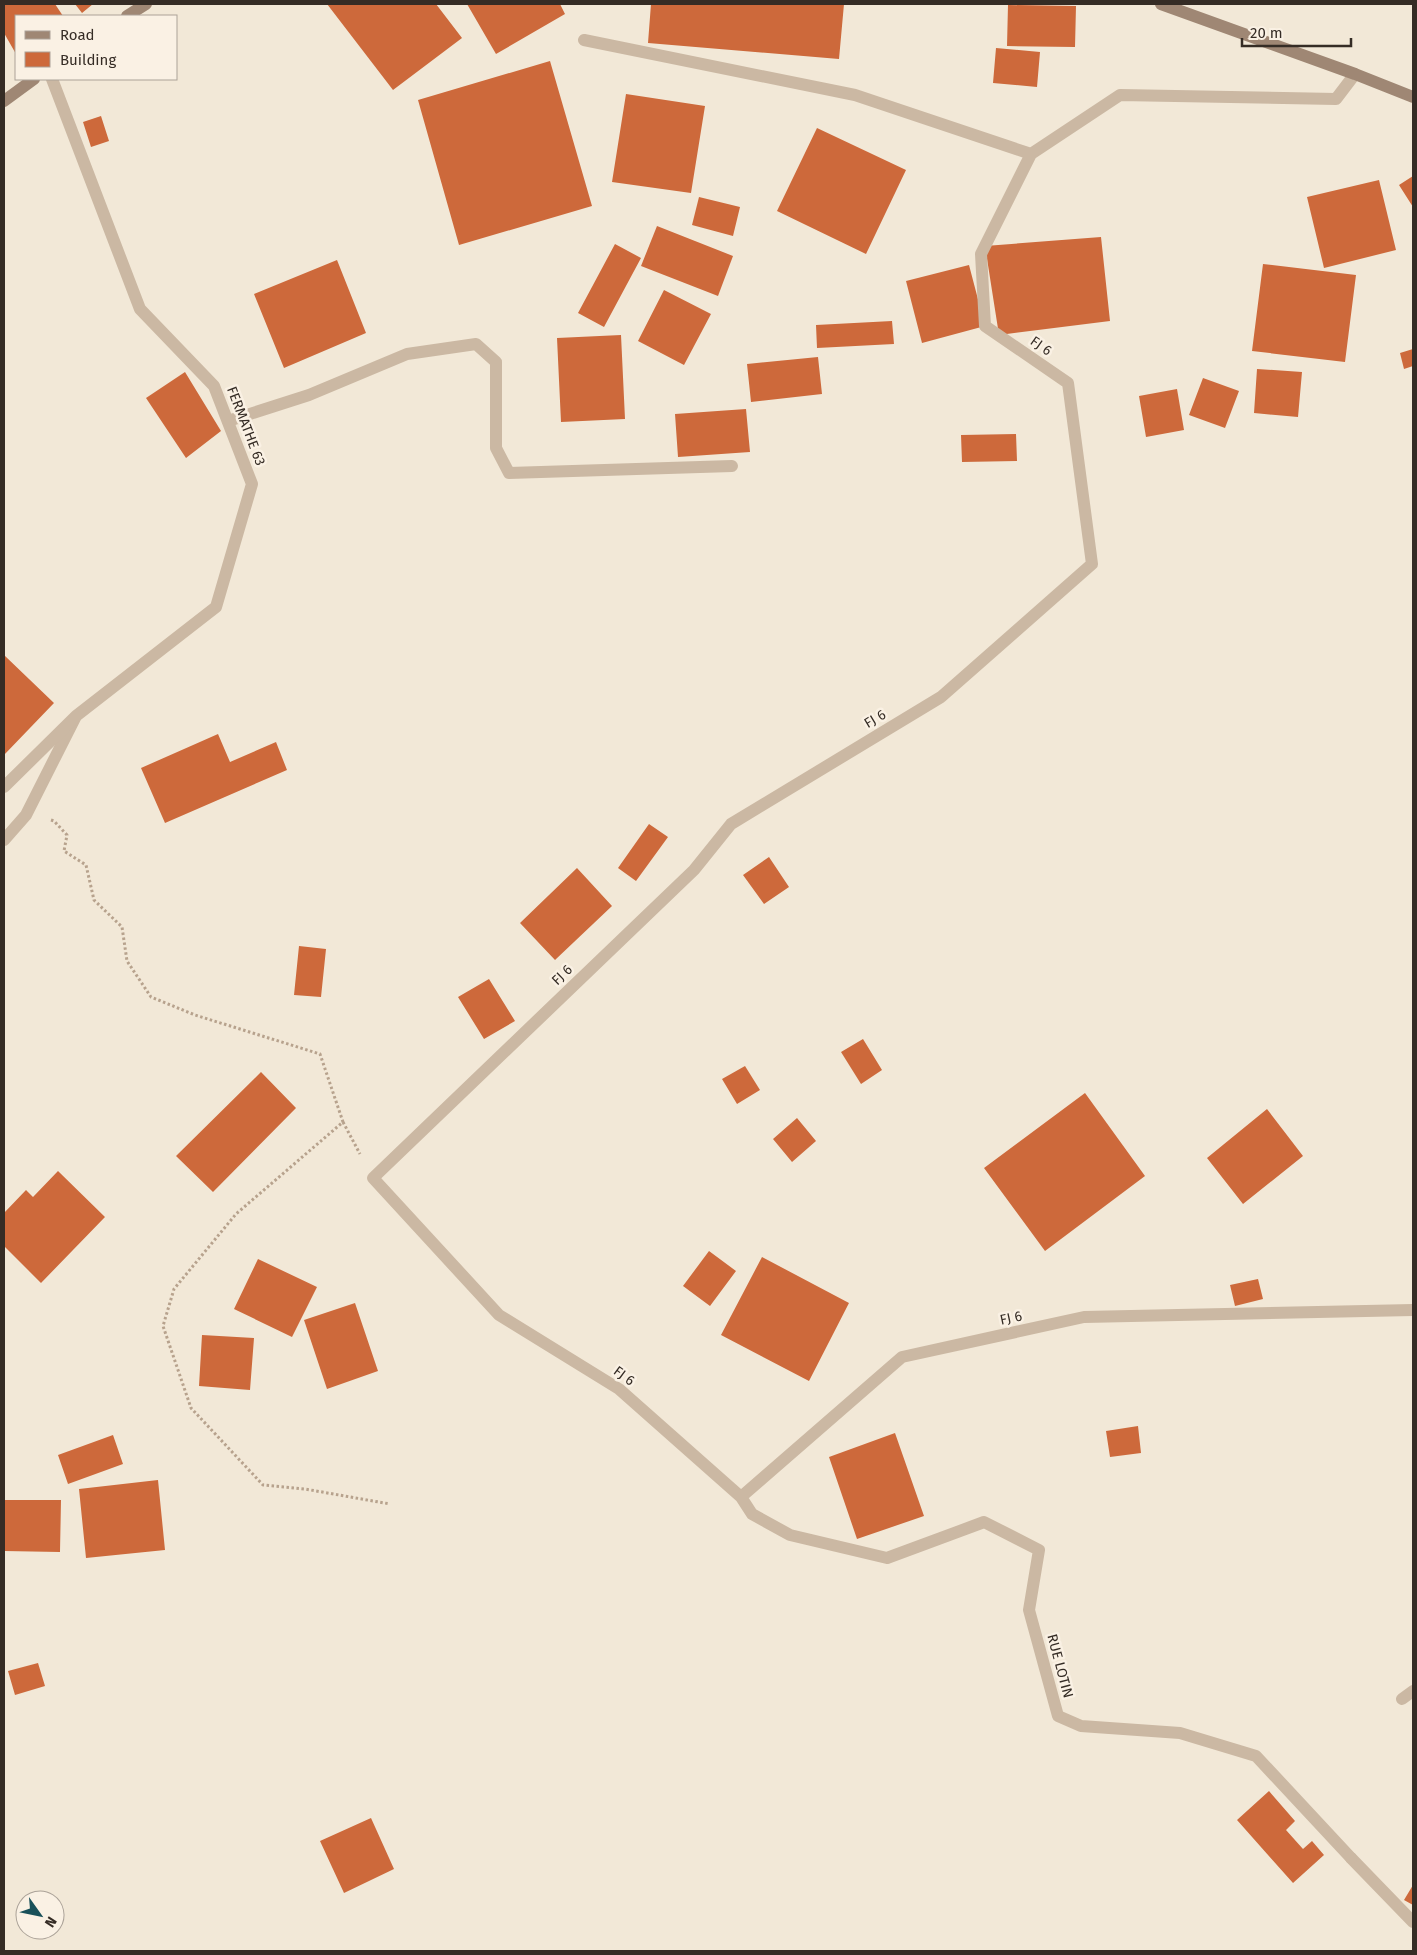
<svg xmlns="http://www.w3.org/2000/svg" width="1417" height="1955" viewBox="0 0 1417 1955" font-family="'Fira Sans',sans-serif">
<style>
.building{fill:#cd693b}
.lines{fill:none;stroke-linecap:round;stroke-linejoin:round}
.path{stroke:#b7a28d;stroke-width:3;stroke-dasharray:2.5 2.5;stroke-linecap:butt}
.service{stroke:#cbb8a3;stroke-width:12}
.minor{stroke:#cbb8a3;stroke-width:12}
.secondary{stroke:#9f8774;stroke-width:12}
.labels{text-anchor:middle;dominant-baseline:central;stroke-width:5;stroke-linejoin:round;paint-order:stroke}
.street-label{font-size:14px;fill:#352c25;stroke:#faf1e4}
</style>
<rect width="100%" height="100%" fill="#f2e8d7"/>
<path class="building" d="M4 4H55L63 16H16V54L4 33Z
M75 4H93L82 13Z
M327 4H436L462 38 393 90Z
M467 4H560L565 14 496 54Z
M651 4H844L839 59 648 43Z
M1008 5 1076 6 1075 47 1007 46Z
M996 48 1040 52 1037 87 993 83Z
M550 61 592 206 459 245 418 100Z
M626 94 705 106 691 193 612 182Z
M101 116 109 141 91 147 83 122Z
M817 128 906 170 866 254 777 211Z
M1413 176V207L1399 185Z
M1379 180 1396 250 1324 268 1307 197Z
M699 197 740 207 733 236 692 225Z
M657 226 733 256 718 296 641 266Z
M1101 237 1110 321 999 335 985 246Z
M615 244 641 258 604 327 578 313Z
M337 260 366 333 284 368 254 294Z
M1263 264 1356 275 1345 362 1252 351Z
M969 265 985 326 922 343 906 281Z
M664 290 711 314 684 365 638 341Z
M892 321 894 344 817 348 816 325Z
M621 335 625 419 561 422 557 338Z
M1413 349V366L1404 369 1400 353Z
M818 357 822 394 751 402 747 364Z
M1257 369 1302 372 1298 417 1254 413Z
M185 372 221 431 186 458 146 398Z
M1203 378 1239 391 1225 428 1189 415Z
M1177 389 1184 430 1146 437 1139 396Z
M746 409 750 452 678 457 675 414Z
M1016 434 1017 461 962 462 961 435Z
M4 655 54 703 4 755Z
M218 734 230 762 276 742 287 770 165 823 141 768Z
M649 824 668 837 636 881 618 868Z
M769 857 789 887 764 904 743 875Z
M577 868 612 906 555 960 520 923Z
M299 946 326 949 321 997 294 995Z
M489 979 515 1021 484 1039 458 997Z
M863 1039 882 1070 861 1084 841 1052Z
M745 1066 760 1090 737 1104 722 1079Z
M261 1072 296 1108 213 1192 176 1156Z
M1085 1093 1145 1176 1045 1251 984 1168Z
M1267 1109 1303 1156 1243 1204 1207 1158Z
M797 1118 816 1141 792 1162 773 1139Z
M58 1171 105 1217 41 1283 4 1246V1213L26 1190 33 1197Z
M709 1251 736 1271 710 1306 683 1286Z
M762 1257 849 1303 809 1381 721 1335Z
M258 1259 317 1287 292 1337 234 1309Z
M1258 1279 1263 1299 1235 1306 1230 1285Z
M355 1303 378 1371 327 1389 304 1320Z
M202 1335 254 1338 250 1390 199 1386Z
M1138 1426 1141 1453 1110 1457 1106 1431Z
M895 1433 924 1516 857 1539 829 1457Z
M113 1435 123 1464 68 1484 58 1455Z
M158 1480 165 1550 86 1558 79 1489Z
M4 1500H61L60 1552 4 1551Z
M38 1663 45 1686 15 1695 8 1671Z
M1269 1791 1295 1821 1286 1830 1303 1849 1312 1841 1324 1855 1293 1883 1237 1820Z
M371 1818 394 1869 344 1893 320 1841Z
M1413 1885V1905L1404 1900Z"/>
<g class="lines">
<path class="path" d="M51 820 54 821 67 835 64 851 86 865 94 900 122 927 127 961 151 997 195 1015 320 1054 343 1122 236 1214 174 1289 163 1326 191 1408 263 1485 305 1489 390 1504
M343 1122 360 1154"/>
<path class="service" d="M228 421 309 395 407 354 476 344 496 362V448L509 473 732 466
M4 840 26 815 75 718
M1351 1858 1413 1922"/>
<path class="minor" d="M584 40 855 95 1031 154
M4 787 76 716 216 607 252 484 214 386 140 309 52 79
M741 1497 902 1357 1084 1317 1413 1310
M1402 1699 1413 1691
M1351 1858 1256 1756 1180 1733 1081 1726 1058 1716 1029 1610 1039 1550 984 1522 887 1558 790 1535 752 1514 741 1497 619 1389 499 1315 373 1178 694 870 731 824 941 697 1092 564 1068 383 985 326 981 254 1031 154 1120 95 1336 99 1355 74"/>
<path class="secondary" d="M1161 4 1355 74 1413 97
M127 16 146 4
M4 101 34 79"/>
</g>
<g class="labels">
<g class="street-label">
<text transform="translate(1041 346) rotate(35)">FJ 6</text>
<text transform="translate(246 426) rotate(69)">FERMATHE 63</text>
<text transform="translate(875 719) rotate(-31)">FJ 6</text>
<text transform="translate(562 975) rotate(-44)">FJ 6</text>
<text transform="translate(1011 1318) rotate(-12)">FJ 6</text>
<text transform="translate(624 1376) rotate(36)">FJ 6</text>
<text transform="translate(1060 1666) rotate(75)">RUE LOTIN</text>
</g>
</g>
<rect width="1417" height="1955" fill="none" stroke="#352c25" stroke-width="10"/>
<rect x="15" y="15" width="162" height="65" fill="#faf1e4" stroke="#aba298"/>
<rect x="25" y="31" width="25" height="8" fill="#9f8774" stroke="#aba298"/>
<text x="60" y="40" font-size="15" fill="#352c25">Road</text>
<rect x="25" y="52" width="25" height="15" fill="#cd693b" stroke="#aba298"/>
<text x="60" y="65" font-size="15" fill="#352c25">Building</text>
<g transform="translate(40 1915) rotate(123)"><circle r="24" fill="#faf1e4" stroke="#aba298"/>
<path d="M0-4L9 19L0 12L-9 19Z" fill="#195059"/>
<text y="-8" font-size="14" font-weight="bold" text-anchor="middle" fill="#352c25">N</text>
</g>
<path d="M1242 38v8h109v-8" fill="none" stroke="#352c25" stroke-width="2.5"/>
<text x="1250" y="38" font-size="15" fill="#352c25" stroke="#faf1e4" stroke-width="4" paint-order="stroke">20 m</text>
</svg>
